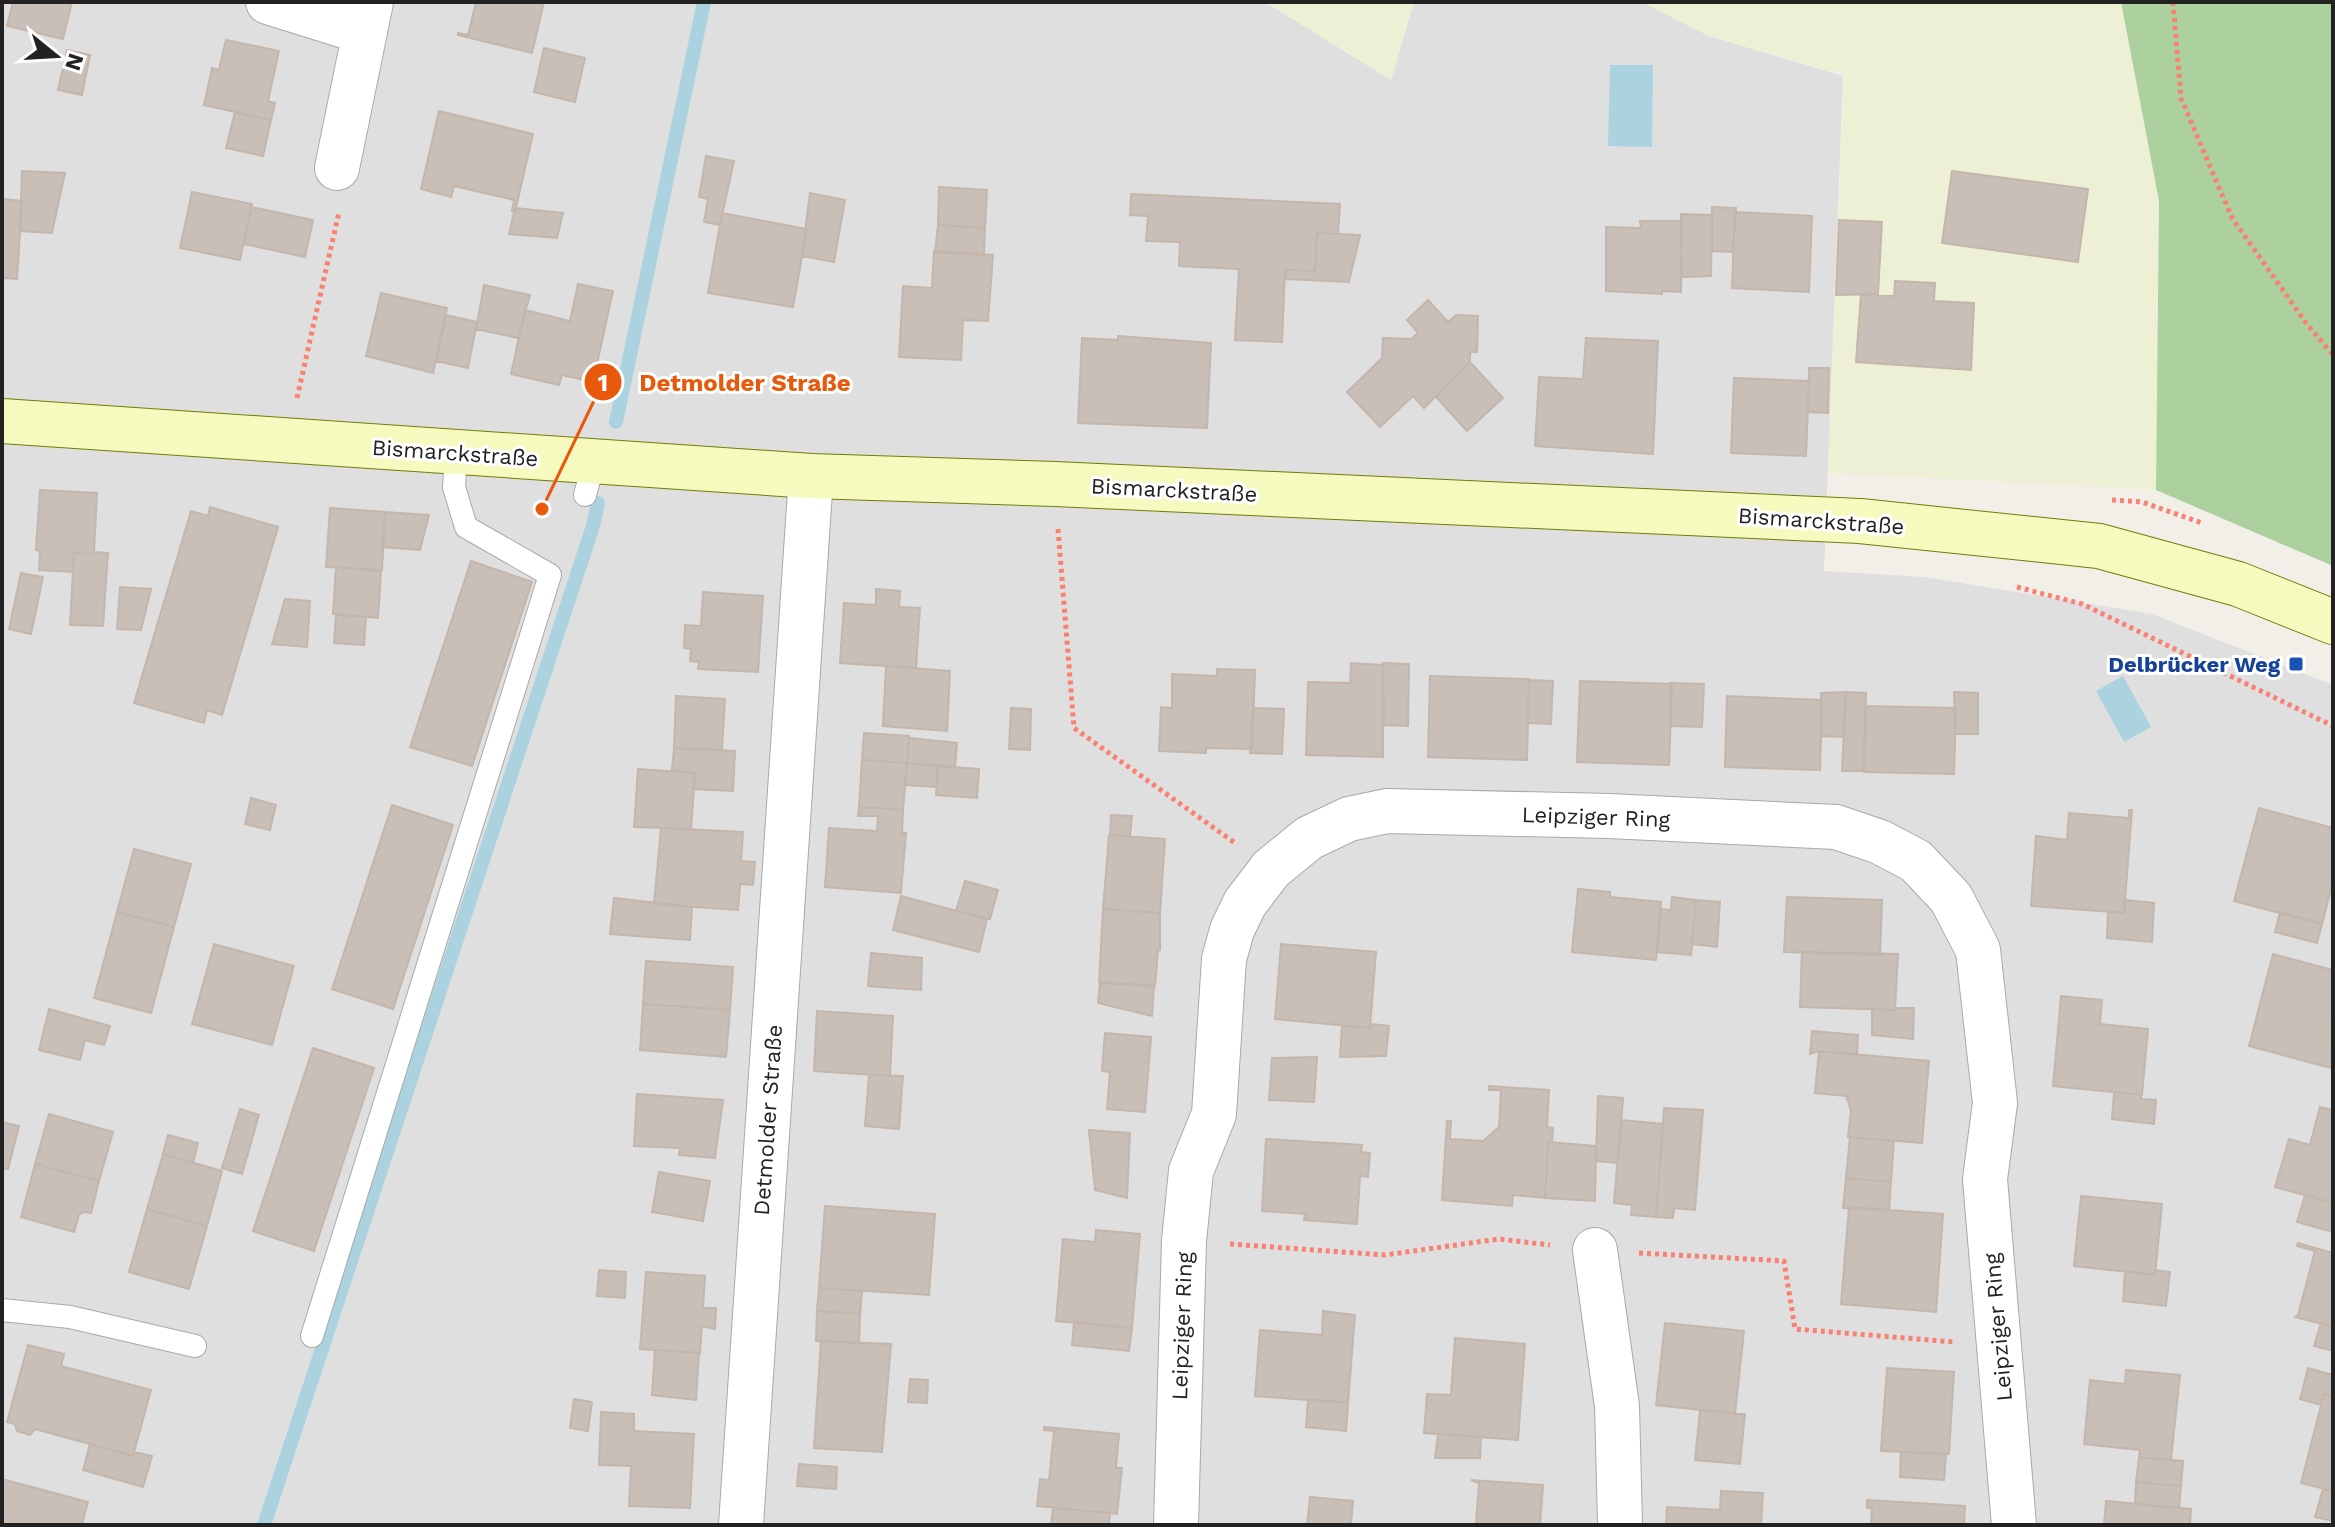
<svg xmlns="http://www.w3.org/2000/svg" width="2335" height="1527" viewBox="0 0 2335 1527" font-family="'Work Sans',sans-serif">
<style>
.residential{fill:#e0dfdf}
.farmland{fill:#eef0d5}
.forest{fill:#add19e}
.water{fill:#aad3df}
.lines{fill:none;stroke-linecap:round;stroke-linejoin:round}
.stream{stroke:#aad3df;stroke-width:14}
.building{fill:#c7bfb8;stroke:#c4b6ab;stroke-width:2}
.service-casing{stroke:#a9a9a9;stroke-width:24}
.minor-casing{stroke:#a9a9a9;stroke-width:46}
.secondary-casing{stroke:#707d05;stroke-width:46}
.path{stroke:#fa8072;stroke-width:5;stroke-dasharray:4 4;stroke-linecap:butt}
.service{stroke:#fff;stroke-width:22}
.minor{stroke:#fff;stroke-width:44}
.secondary{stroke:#f7fabf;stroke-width:44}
.transit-dot{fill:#1a4fb4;stroke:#fff;stroke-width:3}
.labels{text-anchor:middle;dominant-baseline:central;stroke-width:6;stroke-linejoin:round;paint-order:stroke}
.street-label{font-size:22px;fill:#222;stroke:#fff}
.transit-label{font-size:22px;font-weight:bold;fill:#164399;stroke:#fff;text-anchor:end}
.leader{fill:none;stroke:#e8590c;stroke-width:3}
.callout-dot{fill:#e8590c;stroke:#fff;stroke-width:3}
.mark-label{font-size:24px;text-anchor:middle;font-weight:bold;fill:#fff}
.callout-label{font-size:24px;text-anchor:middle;font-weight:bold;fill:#e8590c;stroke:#fff;stroke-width:6;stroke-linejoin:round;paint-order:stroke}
</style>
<rect width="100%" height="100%" fill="#f2efe9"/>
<path class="residential" d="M2 2H1265L1391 80 1414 2H1642L1709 36 1843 76 1824 571 1924 577 2152 614 2333 685V1525H2Z"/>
<path class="farmland" d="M1265 2H1414L1391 80Z
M1642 2H2121L2159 201 2156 490 1828 473 1844 75 1709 36Z"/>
<path class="forest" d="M2121 2H2333V566L2156 490 2159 201Z"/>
<path class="water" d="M1610 65H1653L1652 147 1608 146Z
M2123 676 2151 727 2124 742 2096 691Z"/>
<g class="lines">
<path class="stream" d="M616 422 704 2
M264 1525 593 526 598 503"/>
</g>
<path class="building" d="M13 2H72L63 39 7 26Z
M476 2H544L532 53 458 35V33L468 35Z
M226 40 279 51 268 101 275 103 271 120 204 105 212 68 219 70Z
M544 48 585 58 575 102 534 92Z
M67 50 90 55 82 95 58 90Z
M439 111 533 134 515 212 512 211 514 200 454 186 451 197 421 189Z
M235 112 271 120 263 156 226 148Z
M706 156 734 161 720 225 704 222 708 199 699 197Z
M22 171 65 173 52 233 20 231Z
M1952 171 2088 189 2078 262 1942 243Z
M939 187 987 190 985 228 938 225Z
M192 192 252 204 240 260 180 248Z
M810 193 845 200 834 262 802 256Z
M1131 194 1340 204 1338 234 1317 233 1315 271 1285 270 1282 342 1235 340 1239 269 1179 266 1180 242 1146 241 1148 216 1130 215Z
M2 199 22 201 17 279 2 278Z
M251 207 313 220 305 257 244 244Z
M1712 207 1736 208 1733 252 1712 251Z
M515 208 563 213 557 238 509 234Z
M1735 212 1812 216 1809 292 1732 288Z
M722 213 807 229 793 307 708 293Z
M1681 214 1712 215 1711 276 1682 277Z
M1839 220 1882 222 1878 294 1836 295Z
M1640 221H1682L1681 292 1662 291V294L1606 291V227L1641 228Z
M938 225 985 228 984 255 935 252Z
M1317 233 1360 235 1349 282 1285 279V270L1315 271Z
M934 251 993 255 988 321 963 320 961 360 899 357 903 286 932 288Z
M1895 281 1935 283 1934 301 1974 303 1971 370 1856 362 1861 294 1894 296Z
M578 284 613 291 593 382 562 375 559 385 511 374 525 310 570 321Z
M484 285 530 295 518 338 476 329Z
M381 293 447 308 433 373 366 356Z
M1428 300 1448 322 1456 315 1478 316 1477 352H1470V362L1424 408 1413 396 1380 427 1347 392 1382 358 1383 338 1411 339 1418 333 1407 320Z
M446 315 477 322 468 368 436 361Z
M1118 336 1211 343 1207 428 1078 423 1082 338 1118 340Z
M1586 338 1658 341 1653 454 1535 446 1539 377 1583 379Z
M1470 362 1503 398 1467 431 1436 397Z
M1809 368H1829L1828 413 1808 412Z
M1734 378 1809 381 1806 456 1731 453Z
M40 490 97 493 94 552V554L74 553 73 572 39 570 40 551 36 550Z
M210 507 278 527 222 715 207 710 204 723 134 703 191 511 208 516Z
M330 508 385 512 382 570 326 567Z
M385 512 429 515 420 550 382 547Z
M94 552 108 553 103 626 70 625 74 553 94 554Z
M471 561 532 582 472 766 410 747Z
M336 567 381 571 378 618 333 614Z
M21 573 43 577 31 634 9 629Z
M120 587 151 589 141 630 117 629Z
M876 589 900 591 899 607 920 608 916 668 840 663 844 603 876 605Z
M703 592 763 596 758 672 698 669 699 662 690 661 691 649 684 648 685 625 701 626Z
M285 599 310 601 307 647 272 644Z
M336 615 366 617 364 645 334 643Z
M1351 663 1383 665V757L1306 755 1308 682 1350 683Z
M1383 663 1409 664 1408 726 1384 725Z
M886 666 950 671 947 731 883 726Z
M1217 669 1255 670 1252 749 1206 748V753L1159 751 1161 707 1172 708V674L1217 676Z
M1430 676 1529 679 1527 760 1428 757Z
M1529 680 1553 681 1551 724 1528 723Z
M1580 681 1672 684 1669 765 1577 762Z
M1670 683 1704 684 1702 727 1671 726Z
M1846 692 1866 693 1863 771H1842Z
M1846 692 1843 737 1821 736V693Z
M1954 692 1978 693V734H1955Z
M676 696 725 699 722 750 674 748Z
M1727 696 1822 700 1820 770 1725 767Z
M1866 706 1956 708 1954 774 1864 772Z
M1011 708 1031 709 1030 750 1009 749Z
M1253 708 1284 709 1282 754 1250 753Z
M864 733 909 736 907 763 862 760Z
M909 738 957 743 955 767 907 763Z
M674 748 735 751 733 791 693 789 695 773 672 771Z
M862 760 907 763 903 810 859 807Z
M907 763 938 766 937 787 905 785Z
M938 766 979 769 977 798 936 795Z
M638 769 695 773 691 829 634 827Z
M251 798 276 805 270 830 245 824Z
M392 805 453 825 393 1009 332 989Z
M859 807 903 810 902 833H906L901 893 825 887 829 828 877 831 878 816H858Z
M2259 808 2333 828V881L2322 924 2234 901Z
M2129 810H2132L2124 913 2031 906 2036 836 2067 840 2069 813 2129 818Z
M1111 815 1132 816 1130 836 1110 835Z
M661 828 743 832 741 861 755 862 753 885 740 884 738 910 654 904Z
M1109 835 1165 839 1160 913 1103 909Z
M134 849 191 864 174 927 117 912Z
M965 881 998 890 990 919 956 911Z
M1578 889 1610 892V897L1661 902 1656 960 1572 952Z
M901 896 987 919 979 952 893 930Z
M1672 897 1696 900 1691 955 1657 952 1661 909 1671 910Z
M1787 897 1882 900 1880 955 1784 952Z
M614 898 692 907 690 940 610 934Z
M1696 900 1720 902 1717 947 1692 944Z
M2126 900 2154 903 2152 942 2107 938 2108 911 2124 913Z
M1103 909 1160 913V950H1158L1155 986 1099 982Z
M117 912 174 927 151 1013 94 998Z
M2280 912 2322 924 2317 943 2275 932Z
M214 944 294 966 272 1045 192 1024Z
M1281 944 1376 952 1370 1028 1275 1019Z
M1802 952 1898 954 1895 1010 1800 1007Z
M871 953 922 958 921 990 868 986Z
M2273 954 2333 970 2331 1068 2249 1046Z
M646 961 733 967 730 1010 643 1004Z
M1100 983 1154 986 1152 1016 1098 1003Z
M2061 996 2102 1000 2100 1024 2148 1029 2142 1095 2053 1086Z
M643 1004 730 1010 726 1057 640 1050Z
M1895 1008H1914L1913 1039 1872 1035V1009L1895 1010Z
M49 1009 110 1026 104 1045 85 1040 80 1060 39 1050Z
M817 1011 893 1016 890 1076 814 1071Z
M1371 1024 1389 1026 1386 1056 1340 1057 1342 1025 1370 1028Z
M1812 1031 1858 1035 1857 1055 1819 1051 1810 1054Z
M1105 1033 1151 1037 1145 1112 1107 1109 1110 1072 1102 1071Z
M313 1048 374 1068 314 1251 253 1231Z
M1819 1051 1929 1061 1922 1143 1848 1137 1851 1110 1846 1096 1815 1093Z
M1317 1057 1314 1102 1269 1100 1272 1058Z
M869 1075 903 1076 899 1129 865 1126Z
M1489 1086 1549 1090 1547 1127 1553 1128 1552 1142H1548L1545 1198 1513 1195 1512 1206 1442 1200 1447 1121H1451L1450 1139 1483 1141 1499 1127 1501 1090H1489Z
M2114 1092 2141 1095V1099L2156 1100 2154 1124 2112 1119Z
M637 1094 723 1100 715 1158 679 1155 680 1148 634 1146Z
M1598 1096 1623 1098 1618 1163 1596 1161Z
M2320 1107 2333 1110V1203L2275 1187 2289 1139 2310 1145Z
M1664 1108 1703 1110 1695 1210 1674 1208 1673 1218 1656 1217Z
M240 1109 259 1115 242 1174 222 1168Z
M49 1114 113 1132 99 1181 35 1164Z
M1621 1120 1663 1124 1656 1217 1631 1215 1632 1205 1614 1203Z
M2 1122 19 1126 8 1169 2 1168Z
M1089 1130 1130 1133 1127 1198 1095 1190Z
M168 1135 198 1143 193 1163 163 1154Z
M1850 1137 1894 1141 1891 1182 1846 1178Z
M1266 1139 1362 1145 1361 1152 1370 1153 1368 1177 1360 1176 1357 1224 1304 1220 1305 1214 1262 1211Z
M1548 1142 1596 1146 1595 1201 1545 1198Z
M163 1154 222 1171 207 1226 147 1209Z
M35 1164 99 1181 91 1213 84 1212 79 1215 74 1232 21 1217Z
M659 1172 710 1181 703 1221 652 1212Z
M1846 1178 1891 1182 1889 1210 1843 1208Z
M2305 1195 2333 1203V1232L2297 1222Z
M2081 1196 2162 1204 2155 1275 2074 1266Z
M825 1206 935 1214 929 1295 819 1288Z
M1849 1207 1943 1214 1936 1312 1841 1304Z
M147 1209 207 1226 189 1289 129 1272Z
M1096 1230 1140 1234 1132 1328 1056 1321 1063 1239 1095 1242Z
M2298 1243 2333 1253V1327L2295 1317 2298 1315 2315 1251 2297 1246Z
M599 1270 626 1272 625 1298 597 1296Z
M2155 1270 2170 1272 2166 1306 2123 1301 2125 1271 2155 1275Z
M646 1272 705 1276 703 1308H716L715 1329 702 1326 700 1353 640 1349Z
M819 1288 862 1291 860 1314 817 1311Z
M817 1311 860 1314 859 1343 816 1341Z
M1323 1311 1355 1315 1348 1403 1255 1396 1260 1330 1322 1335Z
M1074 1322 1132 1328 1129 1351 1072 1345Z
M1665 1323 1744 1331 1735 1414 1656 1405Z
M2321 1323 2333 1327V1351L2314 1346Z
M1455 1338 1525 1344 1518 1440 1424 1433 1427 1394 1451 1395Z
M821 1341 891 1344 882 1452 814 1448Z
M28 1345 64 1354 61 1366 151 1390 133 1456 35 1429 30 1435 17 1431 15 1424 7 1422Z
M655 1350 699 1353 696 1400 652 1395Z
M1887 1368 1954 1372 1949 1454 1881 1451Z
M2308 1368 2333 1375V1396L2324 1394 2321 1405 2300 1399Z
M2126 1370 2180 1375 2171 1460 2139 1457 2140 1450 2084 1444 2090 1380 2125 1384Z
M910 1379 928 1380 927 1403 908 1402Z
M2324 1394 2333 1396V1491L2301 1483Z
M574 1399 592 1402 588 1431 570 1428Z
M1308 1399 1348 1403 1346 1431 1306 1427Z
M1700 1410 1745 1414 1740 1464 1695 1460Z
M601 1412 634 1414V1431L694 1434 690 1508 629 1506 631 1466 599 1465Z
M1044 1427 1119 1434 1116 1468H1122L1117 1514 1037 1506 1040 1479 1049 1480 1054 1431 1044 1430Z
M1438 1434 1481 1437 1480 1458H1435Z
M90 1444 133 1456 134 1452 152 1456 143 1487 83 1470Z
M1901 1452 1946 1454 1944 1480 1900 1477Z
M2139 1457 2183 1461 2181 1486 2136 1482Z
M799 1464 837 1467 836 1489 797 1486Z
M2 1479 88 1502 82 1525H2Z
M1471 1480 1543 1485 1540 1525H1476L1479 1483Z
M2136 1482 2181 1486 2179 1508 2135 1504Z
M2323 1489 2333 1491V1521L2315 1517Z
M1721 1491 1763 1493 1761 1525H1666L1667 1507 1720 1510Z
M1310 1497 1353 1501 1351 1525H1307Z
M1867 1500 1965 1506 1964 1525H1871L1872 1508H1867Z
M2106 1501 2191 1509 2190 1525H2104Z
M1053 1508 1110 1513 1109 1525H1051Z"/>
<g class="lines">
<defs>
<path id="service" d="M585 495 594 462
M2 1310 70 1317 195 1346
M312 1336 550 575 466 527 454 487 456 453"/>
<path id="minor" d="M268 2 364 32
M337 168 371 2
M1595 1250 1617 1406 1620 1525
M741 1525 811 476
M1176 1525 1184 1241 1191 1171 1214 1114 1224 959 1232 930 1245 903 1271 869 1309 838 1349 819 1387 811 1609 816 1836 827 1880 842 1916 861 1951 898 1978 950 1995 1103 1985 1179 2014 1525"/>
<path id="secondary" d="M2 421 811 476 1055 484 1860 521 2099 546 2238 584 2333 622"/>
</defs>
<use href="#service" class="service-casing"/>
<use href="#minor" class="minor-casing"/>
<use href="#secondary" class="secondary-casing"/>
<path class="path" d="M2173 2 2181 98 2232 218 2306 323 2333 355
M297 398 339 212
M2112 500 2142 502 2202 523
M1058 529 1074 728 1235 843
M2017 587 2082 604 2333 726
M1230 1244 1385 1255 1499 1239 1550 1245
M1639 1253 1784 1261 1795 1329 1954 1342"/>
<use href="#service" class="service"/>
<use href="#minor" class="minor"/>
<use href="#secondary" class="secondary"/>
</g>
<rect class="transit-dot" x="2288" y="656" width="16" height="16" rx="4"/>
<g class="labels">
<g class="street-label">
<text transform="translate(455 453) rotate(4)">Bismarckstraße</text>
<text transform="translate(1174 490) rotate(3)">Bismarckstraße</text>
<text transform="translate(1821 521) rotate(4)">Bismarckstraße</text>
<text transform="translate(1596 817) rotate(2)">Leipziger Ring</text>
<text transform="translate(768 1120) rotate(-86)">Detmolder Straße</text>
<text transform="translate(1182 1326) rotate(-88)">Leipziger Ring</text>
<text transform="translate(1998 1327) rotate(-95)">Leipziger Ring</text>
</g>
<g class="transit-label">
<text x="2280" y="664">Delbrücker Weg</text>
</g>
</g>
<path class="leader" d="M542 509L603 382"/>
<g class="callout-dot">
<circle cx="542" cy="509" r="8"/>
<circle cx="603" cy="382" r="20"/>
</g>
<g class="mark-label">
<text x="603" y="391">1</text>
</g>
<g class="callout-label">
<text x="745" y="391">Detmolder Straße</text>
</g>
<rect width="2335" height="1527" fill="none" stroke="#222222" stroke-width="8"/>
<g transform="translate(56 56) rotate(108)" stroke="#ffffff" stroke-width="6" paint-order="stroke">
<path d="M0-6L14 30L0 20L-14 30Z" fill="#222222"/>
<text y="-12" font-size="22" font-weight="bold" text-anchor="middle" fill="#222222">N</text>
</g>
</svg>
